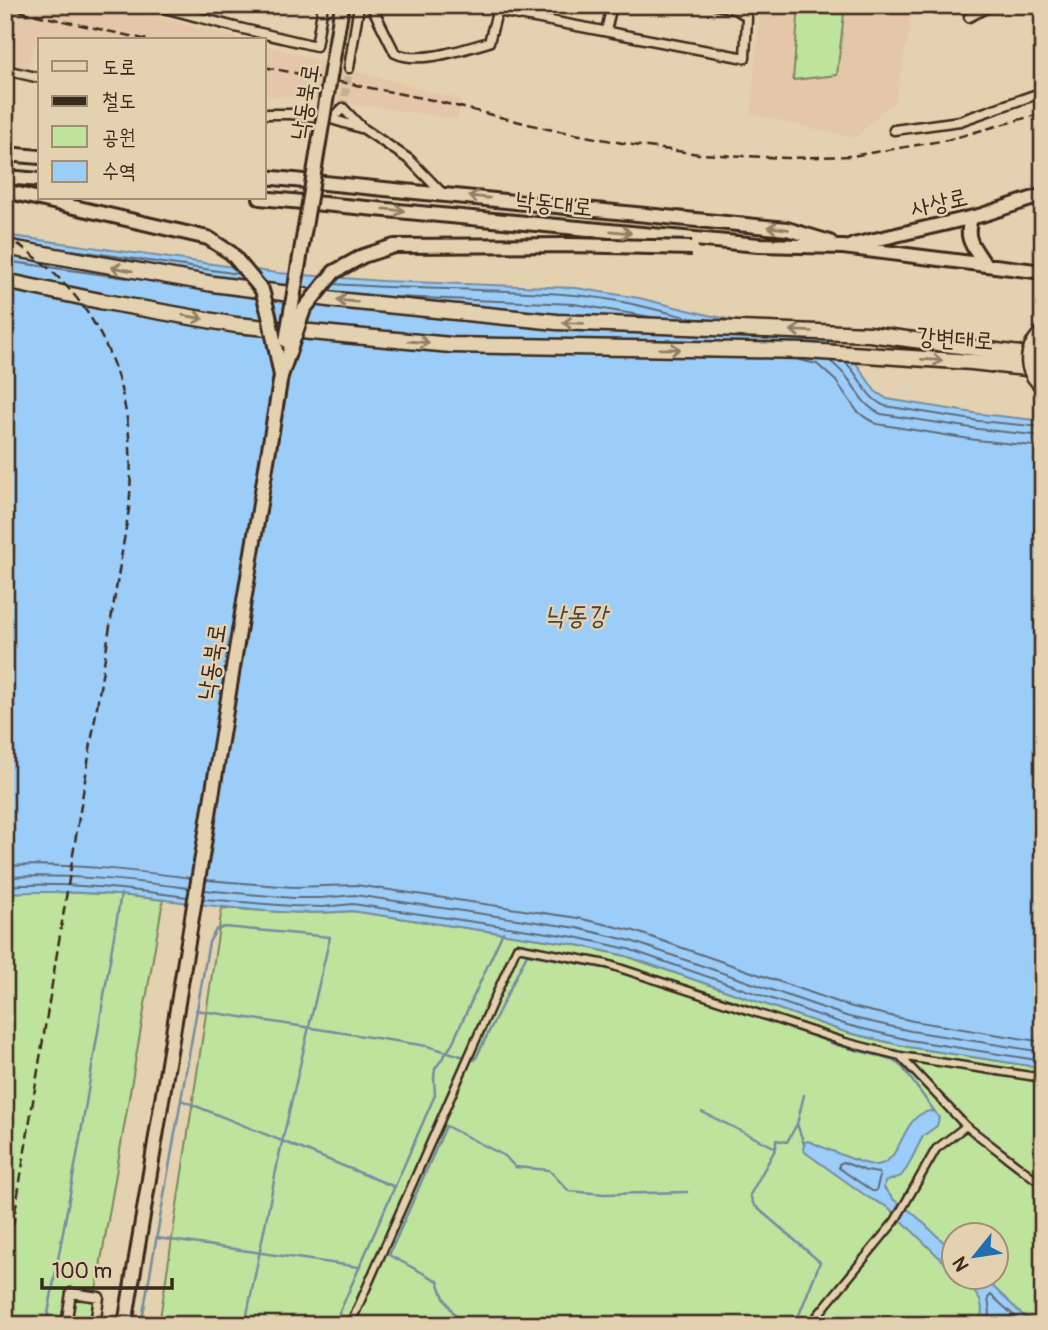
<svg xmlns="http://www.w3.org/2000/svg" width="1048" height="1330" viewBox="0 0 1048 1330" font-family="Pangolin,'Poor Story',sans-serif">
<style>
.built{fill:#e4c7a8}
.green{fill:#bee39d;stroke:#7c865e;stroke-width:2;fill-rule:evenodd}
.water{fill:#9bcdf8;stroke:#758ca1;stroke-width:2}
.lines{fill:none;stroke-linecap:round;stroke-linejoin:round}
.shore{stroke:#616b75;stroke-width:2}
.stream{stroke:#758ca1;stroke-width:2.5}
.minor-tunnel{stroke:#c2b092;stroke-width:8;stroke-dasharray:8 4;stroke-linecap:butt}
.pedestrian-casing{stroke:#3b2a1e;stroke-width:11}
.minor-casing{stroke:#3b2a1e;stroke-width:13}
.secondary-casing{stroke:#3b2a1e;stroke-width:18}
.primary-casing{stroke:#3b2a1e;stroke-width:18}
.trunk-casing{stroke:#3b2a1e;stroke-width:19}
.pedestrian{stroke:#e4d1af;stroke-width:6}
.minor{stroke:#e4d1af;stroke-width:8}
.secondary{stroke:#e4d1af;stroke-width:12}
.primary{stroke:#e4d1af;stroke-width:12}
.trunk{stroke:#e4d1af;stroke-width:14}
.rail{stroke:#3b2a1e;stroke-width:2.5;stroke-dasharray:10 5;stroke-linecap:butt}
.secondary-bridge-casing{stroke:#3b2a1e;stroke-width:18;stroke-linecap:butt}
.primary-bridge-casing{stroke:#3b2a1e;stroke-width:18;stroke-linecap:butt}
.trunk-bridge-casing{stroke:#3b2a1e;stroke-width:19;stroke-linecap:butt}
.secondary-bridge{stroke:#e4d1af;stroke-width:12}
.primary-bridge{stroke:#e4d1af;stroke-width:12}
.trunk-bridge{stroke:#e4d1af;stroke-width:14}
.oneway{stroke:#907e66}
.labels{text-anchor:middle;dominant-baseline:central;stroke-width:5;stroke-linejoin:round;paint-order:stroke}
.street-label{font-size:24px;fill:#3b2a1e;stroke:#e4d1af}
.water-label{font-size:26px;font-style:italic;fill:#49423f;stroke:#e4d1af}
</style>
<rect width="100%" height="100%" fill="#e4d1af"/>
<filter id="ink" filterUnits="userSpaceOnUse"><feTurbulence type="fractalNoise" baseFrequency=".0143" numOctaves="2"/><feDisplacementMap in="SourceGraphic" scale="14" xChannelSelector="R" yChannelSelector="G"/><feConvolveMatrix kernelMatrix="1 2 1 2 8 2 1 2 1" color-interpolation-filters="sRGB"/></filter>
<g filter="url(#ink)">
<path class="built" d="M5 5H108L167 19 245 40H40V45L34 44 27 72 5 66Z
M760 5H906L912 15 896 99 854 138 751 114Z
M264 45 461 100 457 119 331 101 264 95Z"/>
<path class="green" d="M799 5H845L837 75 793 80Z
M42 891 121 895 163 900 90 1325H5V893Z
M222 908C265 911 308 915 352 911L573 944 626 956 845 1032 908 1047 1043 1068V1325H159ZM954 1236H996V1278H954Z"/>
<path class="water" d="M5 235 277 273 382 281 576 288 639 298 708 315 829 339 856 363 875 391 887 399 980 414 1043 421V1068L908 1047 845 1032 626 956 573 944 352 911C273 918 196 902 118 895 80 892 43 891 5 893Z
M930 1111 935 1112 939 1118 937 1126 923 1136 907 1168 901 1176 885 1182 884 1188 894 1200 913 1213 953 1251V1271L888 1207 869 1198 806 1153 803 1149 805 1142 808 1141C823 1147 862 1165 875 1165 903 1165 900 1115 930 1111Z
M960 1278H984L1025 1317 1034 1320 1043 1318V1325H977C990 1303 975 1292 960 1278Z"/>
<g class="lines">
<path class="shore" d="M73 250 239 274
M5 261 127 278
M334 284C414 290 494 288 574 295 614 298 654 309 694 319
M394 297 574 304 651 317
M799 360 817 364 836 381 857 411 866 418 877 424 976 440 1043 447
M830 361C835 365 839 369 843 373 859 389 858 403 881 414L978 429 1043 436
M845 362C862 377 864 397 885 406L979 421 1043 427
M5 866C68 863 129 870 191 878
M5 877C67 874 127 880 189 888
M206 880 293 887 356 885 578 918 634 931 852 1007 913 1021 1043 1042
M5 886C67 882 127 889 187 897
M204 890 293 898H321L355 895 577 928 631 941 849 1017 911 1031 1043 1052
M203 899 292 906 322 907 353 904 575 937 628 949 847 1025 909 1040 1043 1061
M843 1162 866 1171 879 1173 880 1176 876 1191H872L839 1168V1164Z
M986 1325 990 1313 988 1298 991 1295 1021 1322 1025 1325"/>
<path class="stream" d="M196 1010 427 1046 475 1060 527 954 620 971
M786 1026 837 1045 894 1060 903 1068 935 1112
M804 1095 797 1124 804 1144
M181 1100 395 1187
M702 1112 776 1148 750 1195 754 1205 820 1262 795 1325
M776 1148V1140L787 1142 797 1124
M157 1238 359 1267
M46 1325 80 1139 121 894
M141 1325 209 942 216 930 225 927 330 937 280 1151 245 1325
M334 1325 435 1095 434 1078 435 1069 451 1046 503 932
M461 1325 444 1298 438 1281 389 1255 446 1126 505 1156 515 1167 549 1170 569 1191 604 1194 687 1192"/>
<path class="minor-tunnel" d="M343 108 349 68"/>
<defs>
<path id="pedestrian" d="M900 1056 966 1126
M350 1325 517 947 607 964 845 1042 900 1056 1043 1078
M813 1325 817 1316 895 1221 936 1149 966 1126 1043 1185"/>
<path id="minor" d="M153 5 235 27 316 46 323 5
M371 5 395 53C419 65 464 49 489 42L499 5
M498 11 745 58 747 18C740 8 727 8 716 5
M969 17 992 5
M606 31 612 5
M349 68 359 5
M5 70 40 78
M264 114H290L328 118 364 129 410 160 443 194
M328 118 338 113 343 108 360 126
M894 130 960 121 1043 92
M66 1325 71 1293 99 1297 95 1325"/>
<path id="secondary" d="M5 154 40 157
M5 177 40 180
M264 177 787 229 830 242
M260 198 758 245 843 247 1043 272
M971 218C964 240 974 247 985 265
M853 245 982 215 1043 195"/>
<path id="primary" d="M125 1325 281 376"/>
<path id="trunk" d="M5 247 213 284 336 300 557 322 869 334 1043 357
M5 281 100 301 236 325 451 345 806 351 972 362 1043 370"/>
</defs>
<use href="#pedestrian" class="pedestrian-casing"/>
<use href="#minor" class="minor-casing"/>
<use href="#secondary" class="secondary-casing"/>
<use href="#primary" class="primary-casing"/>
<use href="#trunk" class="trunk-casing"/>
<use href="#pedestrian" class="pedestrian"/>
<use href="#minor" class="minor"/>
<use href="#secondary" class="secondary"/>
<use href="#primary" class="primary"/>
<use href="#trunk" class="trunk"/>
<path class="rail" d="M5 8 148 40
M264 67 432 100 548 129 633 145 699 154 788 158 852 156 947 140 1043 113
M5 236C18 243 29 252 40 261 117 324 137 414 129 509L5 1274"/>
<defs>
<path id="secondary-bridge" d="M286 341 342 5
M281 376 304 309 334 272 363 256 394 246 569 245 692 248"/>
<path id="primary-bridge" d="M5 191 208 238 231 253 262 290 269 315 281 376"/>
<path id="trunk-bridge" d="M1043 332C1026 349 1023 369 1043 386"/>
</defs>
<use href="#secondary-bridge" class="secondary-bridge-casing"/>
<use href="#primary-bridge" class="primary-bridge-casing"/>
<use href="#trunk-bridge" class="trunk-bridge-casing"/>
<use href="#secondary-bridge" class="secondary-bridge"/>
<use href="#primary-bridge" class="primary-bridge"/>
<use href="#trunk-bridge" class="trunk-bridge"/>
</g>
<defs><path id="oneway-shaft" d="M-6 0H5M1.5-3L5.5 0L1.5 3" fill="none" stroke-width="1.6" stroke-linecap="round" stroke-linejoin="round" transform="scale(1.75)"/></defs>
<g class="oneway">
<use href="#oneway-shaft" transform="translate(479 197) rotate(-174)"/>
<use href="#oneway-shaft" transform="translate(394 210) rotate(6)"/>
<use href="#oneway-shaft" transform="translate(778 228) rotate(-172)"/>
<use href="#oneway-shaft" transform="translate(621 232) rotate(6)"/>
<use href="#oneway-shaft" transform="translate(122 269) rotate(-170)"/>
<use href="#oneway-shaft" transform="translate(347 301) rotate(-174)"/>
<use href="#oneway-shaft" transform="translate(193 317) rotate(10)"/>
<use href="#oneway-shaft" transform="translate(573 323) rotate(-178)"/>
<use href="#oneway-shaft" transform="translate(801 331) rotate(-177)"/>
<use href="#oneway-shaft" transform="translate(419 342) rotate(5)"/>
<use href="#oneway-shaft" transform="translate(670 349) rotate(1)"/>
<use href="#oneway-shaft" transform="translate(932 360) rotate(3)"/>
</g>
</g>
<g class="labels">
<g class="street-label">
<text transform="translate(305 102) rotate(-81)">낙동북로</text>
<text transform="translate(939 203) rotate(-13)">사상로</text>
<text transform="translate(554 204) rotate(6)">낙동대로</text>
<text transform="translate(955 339) rotate(4)">강변대로</text>
<text transform="translate(212 662) rotate(-81)">낙동북로</text>
</g>
<g class="water-label">
<text x="576" y="616">낙동강</text>
</g>
</g>
<rect width="1048" height="1330" fill="none" stroke="#e4d1af" stroke-width="28"/>
<rect x="14" y="14" width="1020" height="1302" fill="none" stroke="#3b2a1e" stroke-width="2.5" filter="url(#ink)"/>
<rect x="38" y="38" width="228" height="161" fill="#e4d1af" stroke="#a08e75" stroke-width="2"/>
<rect x="52" y="61" width="35" height="10" fill="#e4d1af" stroke="#a08e75" stroke-width="2"/>
<text x="102" y="74" font-size="21" fill="#3b2a1e">도로</text>
<rect x="52" y="96" width="35" height="10" fill="#3b2a1e" stroke="#a08e75" stroke-width="2"/>
<text x="102" y="108" font-size="21" fill="#3b2a1e">철도</text>
<rect x="52" y="126" width="35" height="21" fill="#bee39d" stroke="#a08e75" stroke-width="2"/>
<text x="102" y="144" font-size="21" fill="#3b2a1e">공원</text>
<rect x="52" y="161" width="35" height="21" fill="#9bcdf8" stroke="#a08e75" stroke-width="2"/>
<text x="102" y="178" font-size="21" fill="#3b2a1e">수역</text>
<g transform="translate(975 1256) rotate(240)"><circle r="33" fill="#e4d1af" stroke="#a08e75" stroke-width="2"/>
<path d="M0-5L12 26L0 18L-12 26Z" fill="#1f6fb2"/>
<text y="-10" font-size="19" font-weight="bold" text-anchor="middle" fill="#3b2a1e">N</text>
</g>
<path d="M42 1278v10h130v-10" fill="none" stroke="#3b2a1e" stroke-width="3.5"/>
<text x="52" y="1278" font-size="21" fill="#3b2a1e" stroke="#e4d1af" stroke-width="5" paint-order="stroke">100 m</text>
</svg>
